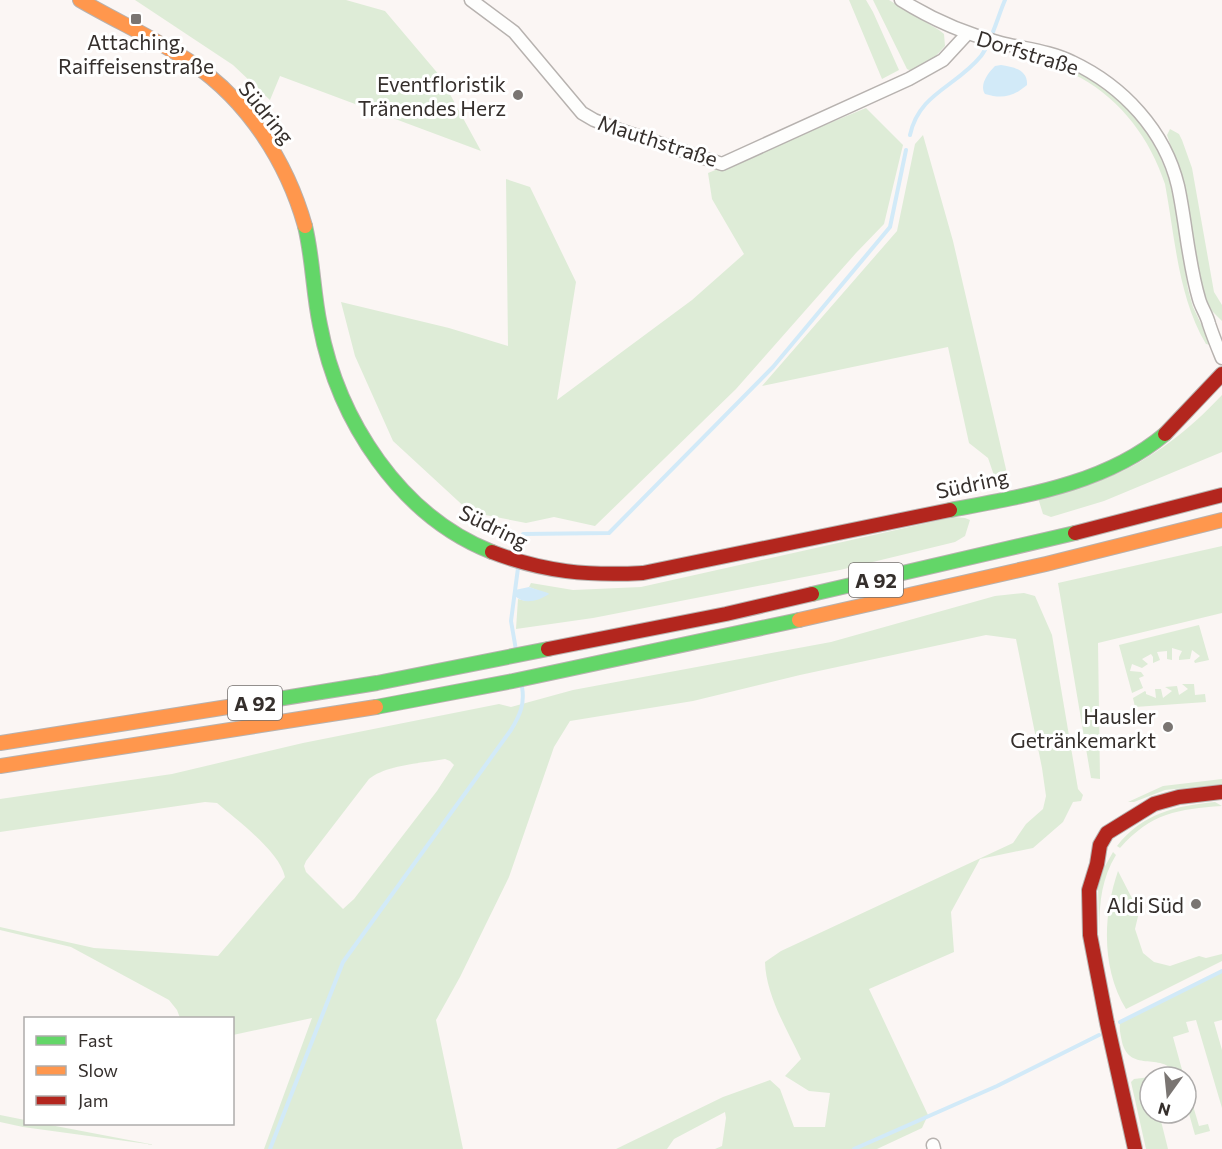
<svg xmlns="http://www.w3.org/2000/svg" width="1222" height="1149" viewBox="0 0 1222 1149" font-family="Commissioner,sans-serif">
<style>
.green{fill:#deecd7;fill-rule:evenodd}
.water{fill:#d2eaf8}
.lines{fill:none;stroke-linecap:round;stroke-linejoin:round}
.stream{stroke:#d2eaf8;stroke-width:4}
.street-casing{stroke:#b7b2af;stroke-width:15}
.fast-casing{stroke:#b7b2af;stroke-width:16}
.slow-casing{stroke:#b7b2af;stroke-width:16}
.jam-casing{stroke:#b7b2af;stroke-width:16}
.street{stroke:#fefefd;stroke-width:12}
.fast{stroke:#63d668;stroke-width:14}
.slow{stroke:#ff974d;stroke-width:14}
.jam{stroke:#b3261e;stroke-width:14}
.poi-dot{fill:#7a7572;stroke:#fff;stroke-width:2}
.labels{text-anchor:middle;dominant-baseline:central;stroke-width:6;stroke-linejoin:round;paint-order:stroke}
.shield{fill:#fff;stroke:#726d6b;stroke-width:1.5}
.shield-label{font-size:20px;font-weight:bold;fill:#352f2c}
.poi-label{font-size:21px;fill:#352f2c;stroke:#fff;text-anchor:end}
.street-label{font-size:21px;fill:#352f2c;stroke:#fff}
</style>
<rect width="100%" height="100%" fill="#fbf6f4"/>
<path class="green" d="M135 0H346L385 11 440 76 481 151 280 76 270 100 233 65Z
M849 0H866L873 12 899 70 882 79Z
M873 0H889L939 30 944 34 945 46 933 59 911 71 907 69Z
M1021 56C1037 59 1054 62 1069 68 1115 87 1153 130 1168 177 1179 212 1182 252 1188 289L1193 307 1211 345 1206 344C1178 297 1175 237 1165 184 1150 139 1122 101 1081 78 1062 68 1041 63 1021 56Z
M866 108 903 145 884 224 856 253 736 389 595 526 554 517 526 523 470 512 393 441 355 356 341 302 449 328 508 346 506 179 530 187 576 282 557 400 692 300 744 254 712 199 708 173Z
M1170 129 1179 134 1182 140 1192 168 1214 292 1222 305V321L1212 311 1205 299 1181 176 1167 135Z
M923 135 953 241 1009 482 997 484 988 458 969 443 948 347 762 386 897 231 915 144Z
M1222 395V452L1104 501 1051 517 1043 514 1038 498C1061 492 1086 487 1109 477 1153 459 1190 429 1222 395Z
M954 517 965 518 970 520 965 536 955 542 840 570 593 618 516 629 518 599 526 601 537 590 529 587 531 583 573 590 641 587Z
M1222 546V613L1098 643 1100 779 1091 778 1058 583Z
M1024 593 1035 596 1052 635 1078 789 1083 795 1081 801 1073 802 1063 822 1033 848 980 859 951 912 954 952 869 989 928 1115 922 1128 877 1149H715L722 1146 726 1118 725 1112 674 1139 667 1149H616L723 1097 770 1080 780 1089 794 1127H825L830 1093 809 1091 785 1076 801 1059C787 1029 766 996 765 962L781 951 1013 843 1026 824 1043 809 1046 796 1042 768 1016 639 986 635 800 675 693 701 570 721 554 747 509 877 460 977 436 1020 463 1149H264L312 1018 233 1035 232 1018H180L177 1010 169 1000 71 947 0 930V927L94 948 218 956 285 877C280 852 237 820 217 803L205 802 0 832V799L172 774 303 743 499 704 511 707 573 690 831 642 995 596ZM445 759 450 761 454 765 437 791 354 899 343 909 306 872 304 866 306 861 369 779C386 765 422 763 445 759Z
M1199 625 1209 660 1195 663 1194 661 1200 656 1192 650 1190 659 1179 660V657L1182 651 1172 648V660L1167 659V651L1157 652 1160 660 1153 663V657L1151 654 1142 659 1148 664 1142 668 1132 664 1130 671 1141 672 1144 676 1139 678 1143 688 1132 693 1119 645Z
M1182 684H1194L1195 695 1205 694 1206 702 1135 707 1133 698 1145 691 1146 692V694L1156 698 1155 689H1161L1163 698 1172 691 1165 687 1177 686 1179 695 1188 689Z
M1222 779V784L1165 790 1134 802H1128L1163 786Z
M1215 802 1222 806C1178 809 1151 813 1120 848L1117 846C1143 813 1175 806 1215 802Z
M1113 852 1116 855C1097 886 1099 919 1100 954L1098 887 1104 868Z
M1118 871 1139 912 1135 929 1143 953 1154 962 1170 966 1199 956 1206 958 1222 954V961L1126 1009C1101 968 1103 915 1118 871Z
M1222 971V1020L1214 1022 1222 1050V1108L1196 1020 1186 1022 1189 1032 1173 1037 1184 1077H1178C1164 1049 1130 1075 1122 1042 1121 1036 1119 1030 1120 1023Z
M1150 1077V1113H1159L1168 1149H1146L1131 1082 1134 1079Z
M1186 1082 1199 1126 1208 1124 1210 1131 1195 1135 1186 1103Z
M0 1115 25 1120 26 1124H45L155 1145 23 1127 0 1122Z"/>
<path class="water" d="M1001 65C1014 67 1028 70 1027 85 1013 97 1002 99 985 94 979 85 988 73 995 66Z
M529 587 548 593 549 594C539 601 524 605 515 596V590Z"/>
<g class="lines">
<path class="stream" d="M910 135C919 93 956 87 981 56 991 43 998 16 1005 0
M520 558 523 534 609 533 773 367 890 227 906 150
M516 650 511 621 518 568
M1120 1022 1222 971
M270 1149 343 962 511 730C520 715 525 704 522 687
M854 1149 997 1086 1099 1035"/>
<defs>
<path id="street" d="M471 0 514 32 582 113 594 120 617 129 722 164 909 79 943 60 967 34
M901 0C933 20 965 34 1001 43 1025 49 1050 51 1072 62 1123 86 1165 131 1178 186 1186 223 1188 262 1199 299 1201 307 1207 315 1209 324 1213 336 1217 346 1222 358
M933 1145 934 1149"/>
<path id="fast" d="M305 226C313 259 313 292 320 325 338 420 400 516 492 552
M950 510C1024 496 1106 484 1165 434
M812 594 1075 533
M234 706 377 683 548 649
M376 707 513 681 799 620"/>
<path id="slow" d="M80 0C116 21 158 40 192 63 248 101 287 162 305 226
M799 620 1046 564 1222 520
M0 743 234 706
M0 766 376 707"/>
<path id="jam" d="M1165 434 1222 374
M1075 533 1222 495
M492 552C544 572 588 576 643 573L950 510
M548 649 726 614 812 594
M1135 1149 1107 1023 1090 935 1089 890 1097 864 1100 845 1107 833 1154 804 1179 797 1222 792"/>
</defs>
<use href="#street" class="street-casing"/>
<use href="#fast" class="fast-casing"/>
<use href="#slow" class="slow-casing"/>
<use href="#jam" class="jam-casing"/>
<use href="#street" class="street"/>
<use href="#fast" class="fast"/>
<use href="#slow" class="slow"/>
<use href="#jam" class="jam"/>
</g>
<g class="poi-dot">
<rect x="130" y="13" width="12" height="12" rx="3"/>
<circle cx="518" cy="95" r="6"/>
<circle cx="1168" cy="727" r="6"/>
<circle cx="1196" cy="904" r="6"/>
</g>
<g class="labels">
<g class="shield">
<rect x="849" y="563" width="54" height="34" rx="4.5"/>
<rect x="228" y="686" width="54" height="34" rx="4.5"/>
</g>
<g class="shield-label">
<text x="876" y="580">A 92</text>
<text x="255" y="703">A 92</text>
</g>
<g class="poi-label">
<text x="136" y="41" text-anchor="middle">Attaching,<tspan x="136" dy="24">Raiffeisenstraße</tspan></text>
<text x="506" y="83">Eventfloristik<tspan x="506" dy="24">Tränendes Herz</tspan></text>
<text x="1156" y="715">Hausler<tspan x="1156" dy="24">Getränkemarkt</tspan></text>
<text x="1184" y="904">Aldi Süd</text>
</g>
<g class="street-label">
<text transform="translate(1028 52) rotate(17)">Dorfstraße</text>
<text transform="translate(267 112) rotate(51)">Südring</text>
<text transform="translate(658 140) rotate(18)">Mauthstraße</text>
<text transform="translate(972 483) rotate(-12)">Südring</text>
<text transform="translate(494 526) rotate(26)">Südring</text>
</g>
</g>
<rect x="24" y="1017" width="210" height="108" fill="#ffffff" stroke="#aeacab" stroke-width="1.5"/>
<rect x="36" y="1036" width="30" height="9" fill="#63d668" stroke="#aeacab" stroke-width="1.5"/>
<text x="78" y="1047" font-size="18" fill="#352f2c">Fast</text>
<rect x="36" y="1066" width="30" height="9" fill="#ff974d" stroke="#aeacab" stroke-width="1.5"/>
<text x="78" y="1077" font-size="18" fill="#352f2c">Slow</text>
<rect x="36" y="1096" width="30" height="9" fill="#b3261e" stroke="#aeacab" stroke-width="1.5"/>
<text x="78" y="1107" font-size="18" fill="#352f2c">Jam</text>
<g transform="translate(1168 1095) rotate(195)"><circle r="28" fill="#ffffff" stroke="#aeacab" stroke-width="1.5"/>
<path d="M0-4.5L10 22L0 15L-10 22Z" fill="#7a7572"/>
<text y="-9" font-size="16" font-weight="bold" text-anchor="middle" fill="#352f2c">N</text>
</g>
</svg>
